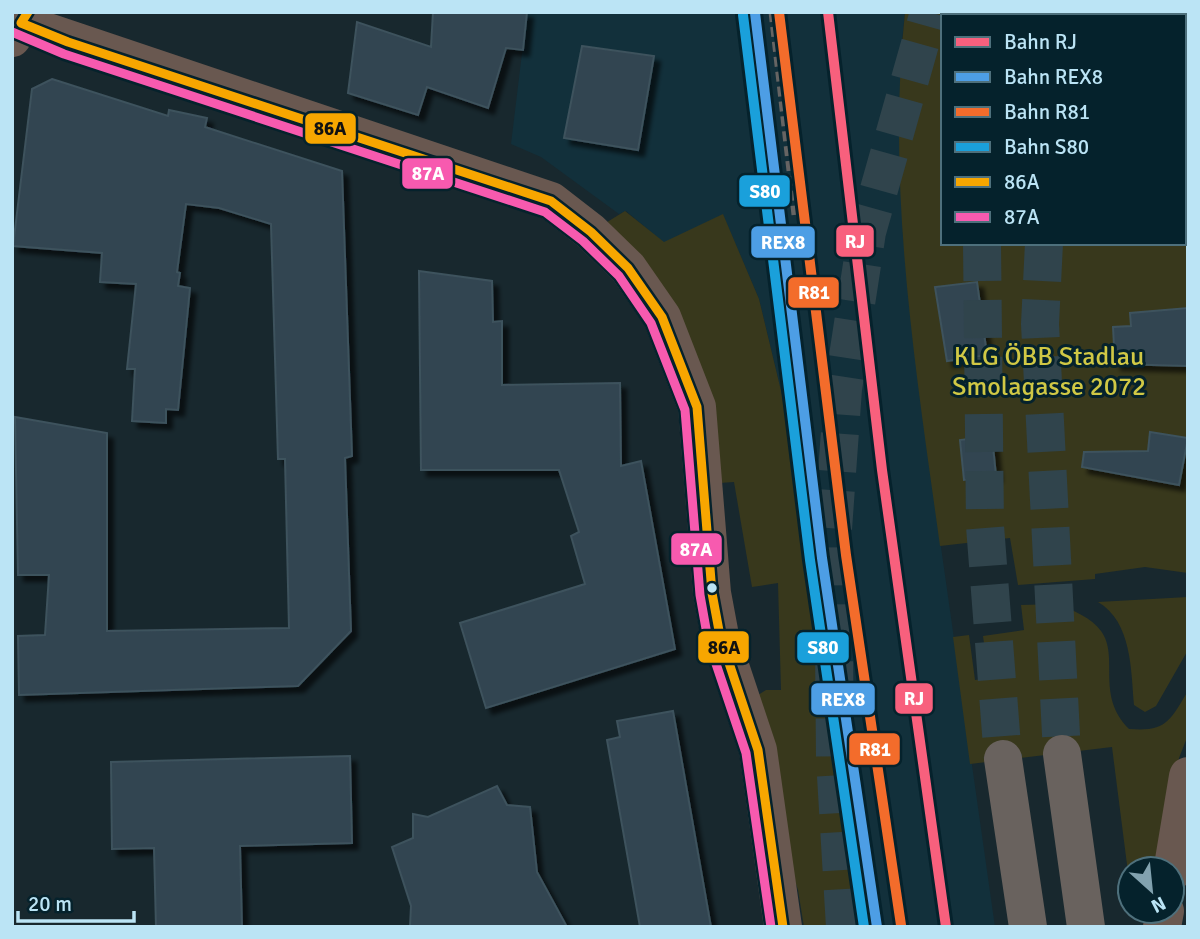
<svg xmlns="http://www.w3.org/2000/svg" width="1200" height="939" viewBox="0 0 1200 939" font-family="Signika,sans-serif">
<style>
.built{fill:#12303b}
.green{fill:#38381c}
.building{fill:#324551;stroke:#3e525d;stroke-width:2;filter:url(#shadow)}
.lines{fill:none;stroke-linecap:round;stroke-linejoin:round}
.motorway-tunnel{stroke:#30444c;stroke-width:38;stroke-dasharray:38 19;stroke-linecap:butt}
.minor{stroke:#695850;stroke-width:38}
.tertiary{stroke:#695850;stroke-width:38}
.motorway{stroke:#69625e;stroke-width:38}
.rail{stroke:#666463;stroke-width:5;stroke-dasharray:10 5;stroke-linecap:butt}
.bus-1-casing{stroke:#05222c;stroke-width:14}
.bus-2-casing{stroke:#05222c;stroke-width:14}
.bus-1{stroke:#f7a600;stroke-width:9}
.bus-2{stroke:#f75aaf;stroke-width:9}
.rail-1-casing{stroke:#05222c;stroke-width:16}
.rail-2-casing{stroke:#05222c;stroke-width:16}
.rail-3-casing{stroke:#05222c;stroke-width:16}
.rail-4-casing{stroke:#05222c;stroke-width:16}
.rail-1{stroke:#f8607d;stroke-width:10}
.rail-2{stroke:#4d9ee5;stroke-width:10}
.rail-3{stroke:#f36c2b;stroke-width:10}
.rail-4{stroke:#1aa0db;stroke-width:10}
.bus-dot{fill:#bbe4f5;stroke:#05222c;stroke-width:2.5}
.labels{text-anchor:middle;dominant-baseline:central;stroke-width:6;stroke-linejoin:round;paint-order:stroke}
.park-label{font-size:26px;fill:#d0c845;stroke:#05222c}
.line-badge{stroke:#05222c;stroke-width:2.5}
.badge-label{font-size:19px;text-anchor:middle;font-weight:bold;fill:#fff}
.pale-badge-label{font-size:19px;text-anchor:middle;font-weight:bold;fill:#111}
</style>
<defs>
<filter id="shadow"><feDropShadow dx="6" dy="6" stdDeviation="2" flood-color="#0009"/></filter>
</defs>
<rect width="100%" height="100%" fill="#18282e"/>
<path class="built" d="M527 12H905L901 50 903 236 936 512 995 927H864L800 470 759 299 723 215 664 243 626 211 619 214 541 157 511 144Z"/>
<path class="green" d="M905 12H1011V16H943V243H1184V74H1188V573L1145 567 1095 574V579L1018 585 1010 538 940 546C916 371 886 189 905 12Z
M625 211 664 242 723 214 759 299 800 470 864 927H804L798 890 785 850 758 695 766 690H781L778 583 752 587 734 482 719 483 604 224Z
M1188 597V650L1156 706 1145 712 1134 705C1131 670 1132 622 1098 602Z
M1060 604C1073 611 1092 618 1101 631 1120 657 1095 695 1129 729 1166 732 1170 721 1188 691V735L1179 758 1160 869H1130V888L1112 747 970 764 953 637 969 635 975 680 989 678 983 636 1024 630 1021 605Z"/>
<path class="building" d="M433 12H527L523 50 506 48 488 108 427 87 418 115 348 93 357 22 431 47Z
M582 46 654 56 638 150 564 138Z
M52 79 168 116 169 110 207 118 205 127 342 171 352 456 345 458 351 631 298 686 19 695 18 636 45 635 49 575H18L15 417 107 433V631L289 628 285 459H278L271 224 219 208 186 204 177 272 180 273 178 286 190 288 178 410 166 409V423L132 421 135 369H127L136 284 100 282 102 253 13 246 32 89Z
M419 271 492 281 493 322 502 321V385L620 383 621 466 641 461 675 649 486 708 460 623 585 584 571 536 579 532 559 470H421Z
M977 282 987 355 947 361 935 287Z
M1188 308V366L1115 364 1113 327 1131 326 1130 313Z
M1150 432 1188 438 1179 485 1082 467 1084 452 1148 451Z
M992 436 996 476 964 480 960 440Z
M673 711 711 927H640L607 740 620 737 617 721Z
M350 756 352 843 240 846 242 927H156L154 848 112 849 111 762Z
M497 786 507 805 530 807 537 872 567 927H410L411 906 392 847 413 838V814L428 817Z"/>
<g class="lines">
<path class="motorway-tunnel" d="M1000 16V12
M1062 16V12
M982 243 985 526 1003 759
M1044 243 1040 324 1062 754
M845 927 835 759 833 529 843 389 867 232 929 12"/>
<path class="minor" d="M21 23 551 201 591 232 628 268 662 317 697 407 712 593 720 636 758 750 783 927
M1172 872 1188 776
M1162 927 1165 911"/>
<path class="tertiary" d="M12 38 28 12"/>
<path class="motorway" d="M1062 754 1086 927
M1003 759 1028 927"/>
<path class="rail" d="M771 12 794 215"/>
<defs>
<path id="bus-1" d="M28 12 21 23 68 42 551 201 591 232 628 268 662 317 697 407 712 593 720 636 758 750 783 927"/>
<path id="bus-2" d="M12 32 64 54 545 212 583 241 619 276 651 323 685 410 700 595 708 640 746 753 771 927"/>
</defs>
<use href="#bus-1" class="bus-1-casing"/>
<use href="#bus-2" class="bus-2-casing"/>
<use href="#bus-1" class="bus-1"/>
<use href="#bus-2" class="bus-2"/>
<defs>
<path id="rail-1" d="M828 12 882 470 946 927"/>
<path id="rail-2" d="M755 13 822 558 877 927"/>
<path id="rail-3" d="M779 12 846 555 901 925"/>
<path id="rail-4" d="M743 15 810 560 864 927"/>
</defs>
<use href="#rail-1" class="rail-1-casing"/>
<use href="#rail-2" class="rail-2-casing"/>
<use href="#rail-3" class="rail-3-casing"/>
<use href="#rail-4" class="rail-4-casing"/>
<use href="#rail-1" class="rail-1"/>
<use href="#rail-2" class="rail-2"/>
<use href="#rail-3" class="rail-3"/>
<use href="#rail-4" class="rail-4"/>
</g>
<circle class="bus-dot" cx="712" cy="588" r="6"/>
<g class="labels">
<g class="park-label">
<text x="1049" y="357">KLG ÖBB Stadlau<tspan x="1049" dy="30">Smolagasse 2072</tspan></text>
</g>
</g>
<g class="line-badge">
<rect x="304" y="112" width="53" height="33" rx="7" fill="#f7a600"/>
<rect x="401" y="157" width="53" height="33" rx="7" fill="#f75aaf"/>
<rect x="738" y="174" width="53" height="34" rx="7" fill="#1aa0db"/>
<rect x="835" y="224" width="40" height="34" rx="7" fill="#f8607d"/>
<rect x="750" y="225" width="66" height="34" rx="7" fill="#4d9ee5"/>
<rect x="787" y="276" width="53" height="33" rx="7" fill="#f36c2b"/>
<rect x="670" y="532" width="53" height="34" rx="7" fill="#f75aaf"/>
<rect x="697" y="630" width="53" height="34" rx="7" fill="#f7a600"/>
<rect x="796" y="631" width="54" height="33" rx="7" fill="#1aa0db"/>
<rect x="894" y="682" width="40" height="33" rx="7" fill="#f8607d"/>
<rect x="810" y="682" width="66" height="34" rx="7" fill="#4d9ee5"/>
<rect x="848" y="732" width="53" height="34" rx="7" fill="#f36c2b"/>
</g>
<g class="badge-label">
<text x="428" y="180">87A</text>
<text x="765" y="198">S80</text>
<text x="855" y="248">RJ</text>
<text x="783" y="249">REX8</text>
<text x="814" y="299">R81</text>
<text x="696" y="556">87A</text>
<text x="823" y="654">S80</text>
<text x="914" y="705">RJ</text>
<text x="843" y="706">REX8</text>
<text x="875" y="756">R81</text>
</g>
<g class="pale-badge-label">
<text x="330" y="135">86A</text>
<text x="724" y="654">86A</text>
</g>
<rect width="1200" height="939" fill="none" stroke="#bbe4f5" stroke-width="28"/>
<rect x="941" y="14" width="245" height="231" fill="#05222c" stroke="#4e707c" stroke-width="2"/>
<rect x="955" y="37" width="35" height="10" fill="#f8607d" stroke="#4e707c" stroke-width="2"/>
<text x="1004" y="49" font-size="21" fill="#bbe4f5">Bahn RJ</text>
<rect x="955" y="72" width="35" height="10" fill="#4d9ee5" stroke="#4e707c" stroke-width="2"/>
<text x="1004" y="84" font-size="21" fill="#bbe4f5">Bahn REX8</text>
<rect x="955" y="107" width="35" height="10" fill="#f36c2b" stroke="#4e707c" stroke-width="2"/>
<text x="1004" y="119" font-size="21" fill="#bbe4f5">Bahn R81</text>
<rect x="955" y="142" width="35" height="10" fill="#1aa0db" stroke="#4e707c" stroke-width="2"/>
<text x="1004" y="154" font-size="21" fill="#bbe4f5">Bahn S80</text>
<rect x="955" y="177" width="35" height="10" fill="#f7a600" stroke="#4e707c" stroke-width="2"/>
<text x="1004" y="189" font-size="21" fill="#bbe4f5">86A</text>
<rect x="955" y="212" width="35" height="10" fill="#f75aaf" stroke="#4e707c" stroke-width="2"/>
<text x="1004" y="224" font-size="21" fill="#bbe4f5">87A</text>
<g transform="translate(1151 890) rotate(153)"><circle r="33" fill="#05222c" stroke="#4e707c" stroke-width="2"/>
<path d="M0-5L12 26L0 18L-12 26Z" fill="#82a2af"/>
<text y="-10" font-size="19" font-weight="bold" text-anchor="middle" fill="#bbe4f5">N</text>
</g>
<path d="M18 911v10h116v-10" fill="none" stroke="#bbe4f5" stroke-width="3.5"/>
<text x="28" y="911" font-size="21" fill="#bbe4f5" stroke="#05222c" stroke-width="5" paint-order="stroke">20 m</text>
</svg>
